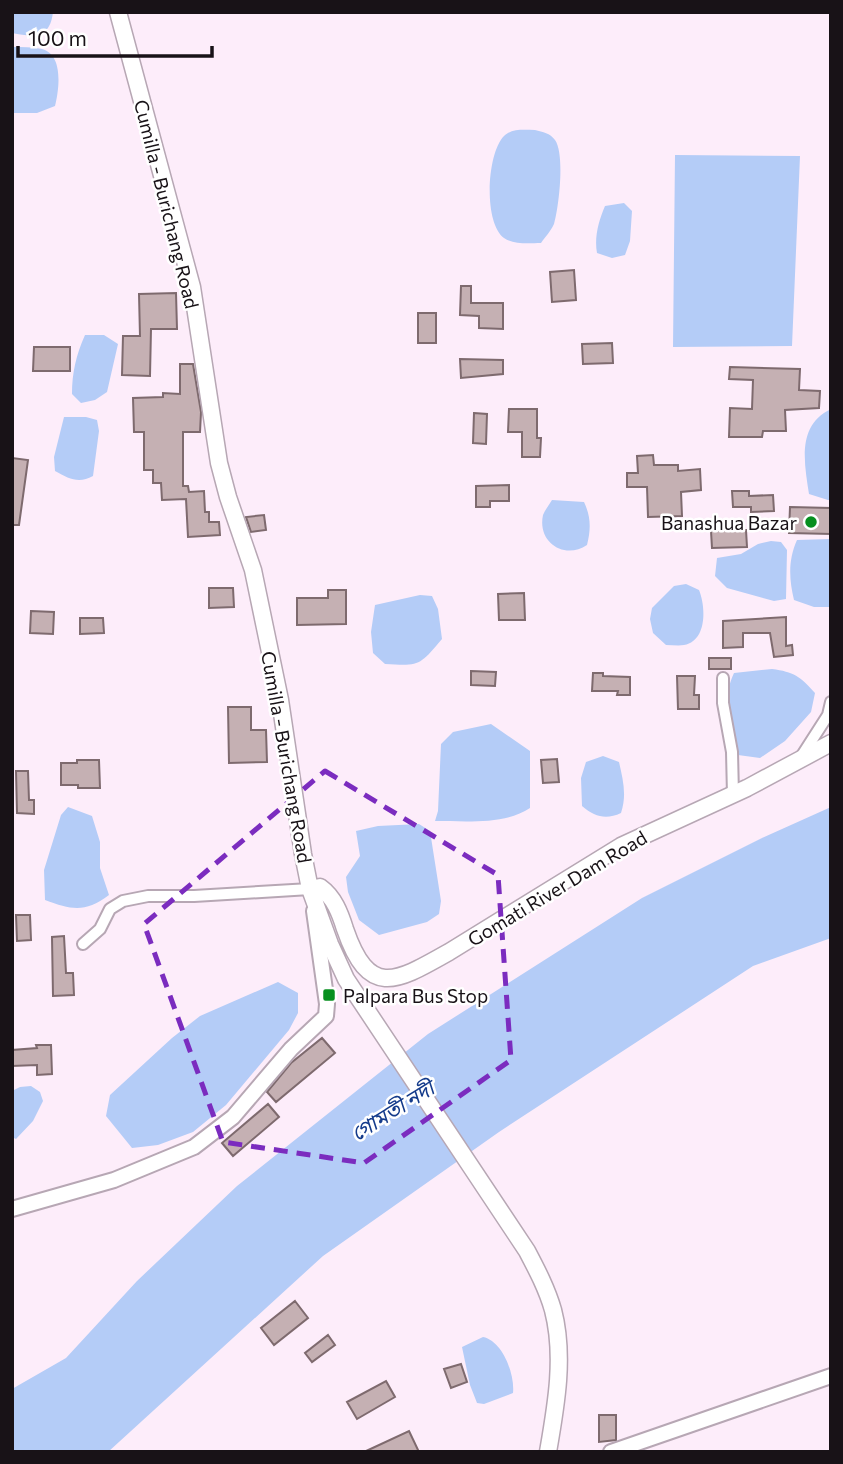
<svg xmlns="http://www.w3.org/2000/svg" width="843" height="1464" viewBox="0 0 843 1464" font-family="Commissioner,'Noto Sans Bengali',sans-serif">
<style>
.water{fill:#b4ccf7}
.building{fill:#c5b0b3;stroke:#7e6a6e;stroke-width:2}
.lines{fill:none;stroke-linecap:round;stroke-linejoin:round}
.minor-casing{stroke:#b7a7b4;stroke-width:14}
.tertiary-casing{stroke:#b7a7b4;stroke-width:18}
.secondary-casing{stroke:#b7a7b4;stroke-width:19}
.minor{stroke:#fff;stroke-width:10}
.tertiary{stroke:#fff;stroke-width:14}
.secondary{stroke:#fff;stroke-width:16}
.marked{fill:none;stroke:#7b2cbf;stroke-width:5;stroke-dasharray:14 9;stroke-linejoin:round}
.poi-dot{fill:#078f1f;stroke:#fff;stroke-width:2.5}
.labels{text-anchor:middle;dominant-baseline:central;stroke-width:5;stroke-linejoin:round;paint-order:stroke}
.street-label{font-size:19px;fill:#181217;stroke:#fff}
.poi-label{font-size:19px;fill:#181217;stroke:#fff;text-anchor:end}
.water-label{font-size:21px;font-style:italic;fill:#143b8b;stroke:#fff}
</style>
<rect width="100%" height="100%" fill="#fdedfa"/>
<path class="water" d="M12 12H53C50 39 34 37 12 33Z
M12 47C22 47 32 47 42 49 64 55 59 90 55 106L37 113H12Z
M535 130C543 132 550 133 555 140 565 154 559 207 554 224 551 231 545 237 541 243 530 243 514 245 504 238 483 222 487 153 504 136 512 128 525 130 535 130Z
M675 155 800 156 792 346 673 347Z
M624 203 632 211 630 241 625 255 612 258 597 253C594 237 599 220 605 206Z
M85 335H104L118 344 107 392 95 400 81 403 72 394C72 373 76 355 85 335Z
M831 409V500H828L809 494C804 462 797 425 831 409Z
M64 417H86L97 420 99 431 93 476C79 484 69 479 55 471L54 457Z
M552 500 584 502C591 517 591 529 587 545 565 560 537 543 543 515 545 510 549 505 552 500Z
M831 539V607H814L794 600C789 579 788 560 797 540Z
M771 541 781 542 787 550 786 599 774 601 727 588 715 576 717 558 741 554 758 544Z
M686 584 699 590C706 607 707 641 684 645 679 646 672 645 666 645L653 633 650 619 652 608 674 586Z
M420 595 432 596 438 609 442 639C419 666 420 666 385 664L373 653 371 632 375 605Z
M772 669C794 672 800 676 815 693L811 712 785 741 760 758 738 755C730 727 721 700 734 673Z
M491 724 530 751V808C505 825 465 821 435 821L438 811 441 744 453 732Z
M603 756 619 762C623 780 627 795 621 813 606 820 595 817 582 806L581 778 586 762Z
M68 807 92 816 100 842V868L109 895C85 913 72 910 45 900L44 870 61 815Z
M831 807V938L753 966 499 1132 323 1256 108 1452H12V1389L66 1358 137 1281 237 1186 428 1034 642 898 762 838Z
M419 824 430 831 441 901 439 914 427 922 379 935 359 920 348 892 346 877 360 856 356 831 378 826Z
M278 982 298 993V1013L289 1030 226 1105 193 1132 158 1145 132 1148 106 1116 110 1095 172 1038 200 1016Z
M31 1086 40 1092 43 1101 33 1121 16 1139 12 1137V1091L20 1087Z
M483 1337C503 1341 515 1375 513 1393L484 1404 477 1403 470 1385 462 1347Z"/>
<path class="building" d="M574 270 576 300 552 302 550 272Z
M461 286H471V303H503V329L479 328V316L460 315Z
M176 293 177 329H151L150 376 122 375 123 336H140L139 294Z
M418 313H436V343H418Z
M612 343 613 363 583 364 582 344Z
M34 347H70V371H33Z
M460 359 503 360V374L461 378Z
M180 364H193L201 412 200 432H183V486H188L189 492 204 491 205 512H209V522H219L220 535 188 537 186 499 162 500 161 483H153V470H144V432H134L133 398 163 397V393L180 394Z
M730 367 800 369 799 390 820 391 819 408 785 410 786 431H763L762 437H729L730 408 752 409 753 380 729 379Z
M509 409H537V438H541L540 457H522V432H508Z
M474 413 487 414 486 444 473 443Z
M653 455 654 465H678V471L700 469 701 490 681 492 682 516 648 517 647 487H627V473H638L637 456Z
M12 458 28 460 19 525H12Z
M509 485V501H490V507H476V486Z
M732 491H749V496L773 495 774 511 751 512V507H733Z
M790 507 831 508V534L789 533Z
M264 515 266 530 251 532 246 517Z
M746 530 747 547 712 548 711 531Z
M209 588H233L234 607 209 608Z
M328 590H346V624L297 625V598H328Z
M524 593 525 620H499L498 594Z
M31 611 54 612 53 634 30 633Z
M786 617V646L792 645 793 655 774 657 770 633H743V647L723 648V621Z
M80 618H103L104 633 80 634Z
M709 658H731V669H709Z
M471 671 496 672 495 686 471 685Z
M593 673H603V676L630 677V695H617L618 691H592Z
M677 676H695L694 695H699V709H678Z
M228 707H251V730H266L267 762 229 763Z
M557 759 559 782 543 783 541 760Z
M77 760H99L100 788H78V785H61V763H77Z
M16 771H28L29 800H34V814L17 813Z
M16 915H30L31 940 17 941Z
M64 936 66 973H73L74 995 53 996 52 937Z
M322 1038 335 1053 276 1102 267 1092 291 1063Z
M36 1045H51L52 1074 37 1075V1065L12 1066V1050L37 1048Z
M268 1104 279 1117 233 1156 222 1143Z
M295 1301 308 1318 274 1345 261 1328Z
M328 1335 335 1345 312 1362 305 1353Z
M461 1364 467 1382 451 1388 444 1369Z
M386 1381 395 1397 357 1419 347 1402Z
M599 1415H616V1440L599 1442Z
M409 1431 419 1452H364Z"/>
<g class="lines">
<defs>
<path id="minor" d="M723 678V703L732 752 733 795
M801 757 828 715 831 702
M83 944 100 929 110 909 123 901 148 896H194L310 889"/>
<path id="tertiary" d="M12 1209 114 1180 194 1147 233 1117 291 1049 326 1016 327 1004 314 911
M611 1452 831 1376"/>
<path id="secondary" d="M118 12 192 287 219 463 228 497 253 570 280 700 303 854 310 889 330 944 346 979 527 1251C537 1270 547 1289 553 1310 565 1356 556 1406 548 1452
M310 889 320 887C334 897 340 913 345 929 369 999 396 982 449 952L621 846 747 788 831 743"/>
</defs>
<use href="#minor" class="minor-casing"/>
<use href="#tertiary" class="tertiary-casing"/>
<use href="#secondary" class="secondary-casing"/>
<use href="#minor" class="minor"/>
<use href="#tertiary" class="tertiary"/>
<use href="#secondary" class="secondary"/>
</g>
<path class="marked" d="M325 771 498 875 511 1060 364 1163 223 1142 144 924Z"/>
<g class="poi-dot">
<circle cx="811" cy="522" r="7"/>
<rect x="322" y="988" width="14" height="14" rx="3.5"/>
</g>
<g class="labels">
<g class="street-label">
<text transform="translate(167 204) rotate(76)">Cumilla - Burichang Road</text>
<text transform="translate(287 757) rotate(80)">Cumilla - Burichang Road</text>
<text transform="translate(557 888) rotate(-31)">Gomati River Dam Road</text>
</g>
<g class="poi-label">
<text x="797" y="522">Banashua Bazar</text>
<text x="343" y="995" text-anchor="start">Palpara Bus Stop</text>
</g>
<g class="water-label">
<text transform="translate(392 1110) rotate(-32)">গোমতী নদী</text>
</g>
</g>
<rect width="843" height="1464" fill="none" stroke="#181217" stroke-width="28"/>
<path d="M18 46v10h194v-10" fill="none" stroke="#181217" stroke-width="3.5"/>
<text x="28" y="46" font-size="21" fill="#181217" stroke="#ffffff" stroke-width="5" paint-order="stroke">100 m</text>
</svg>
